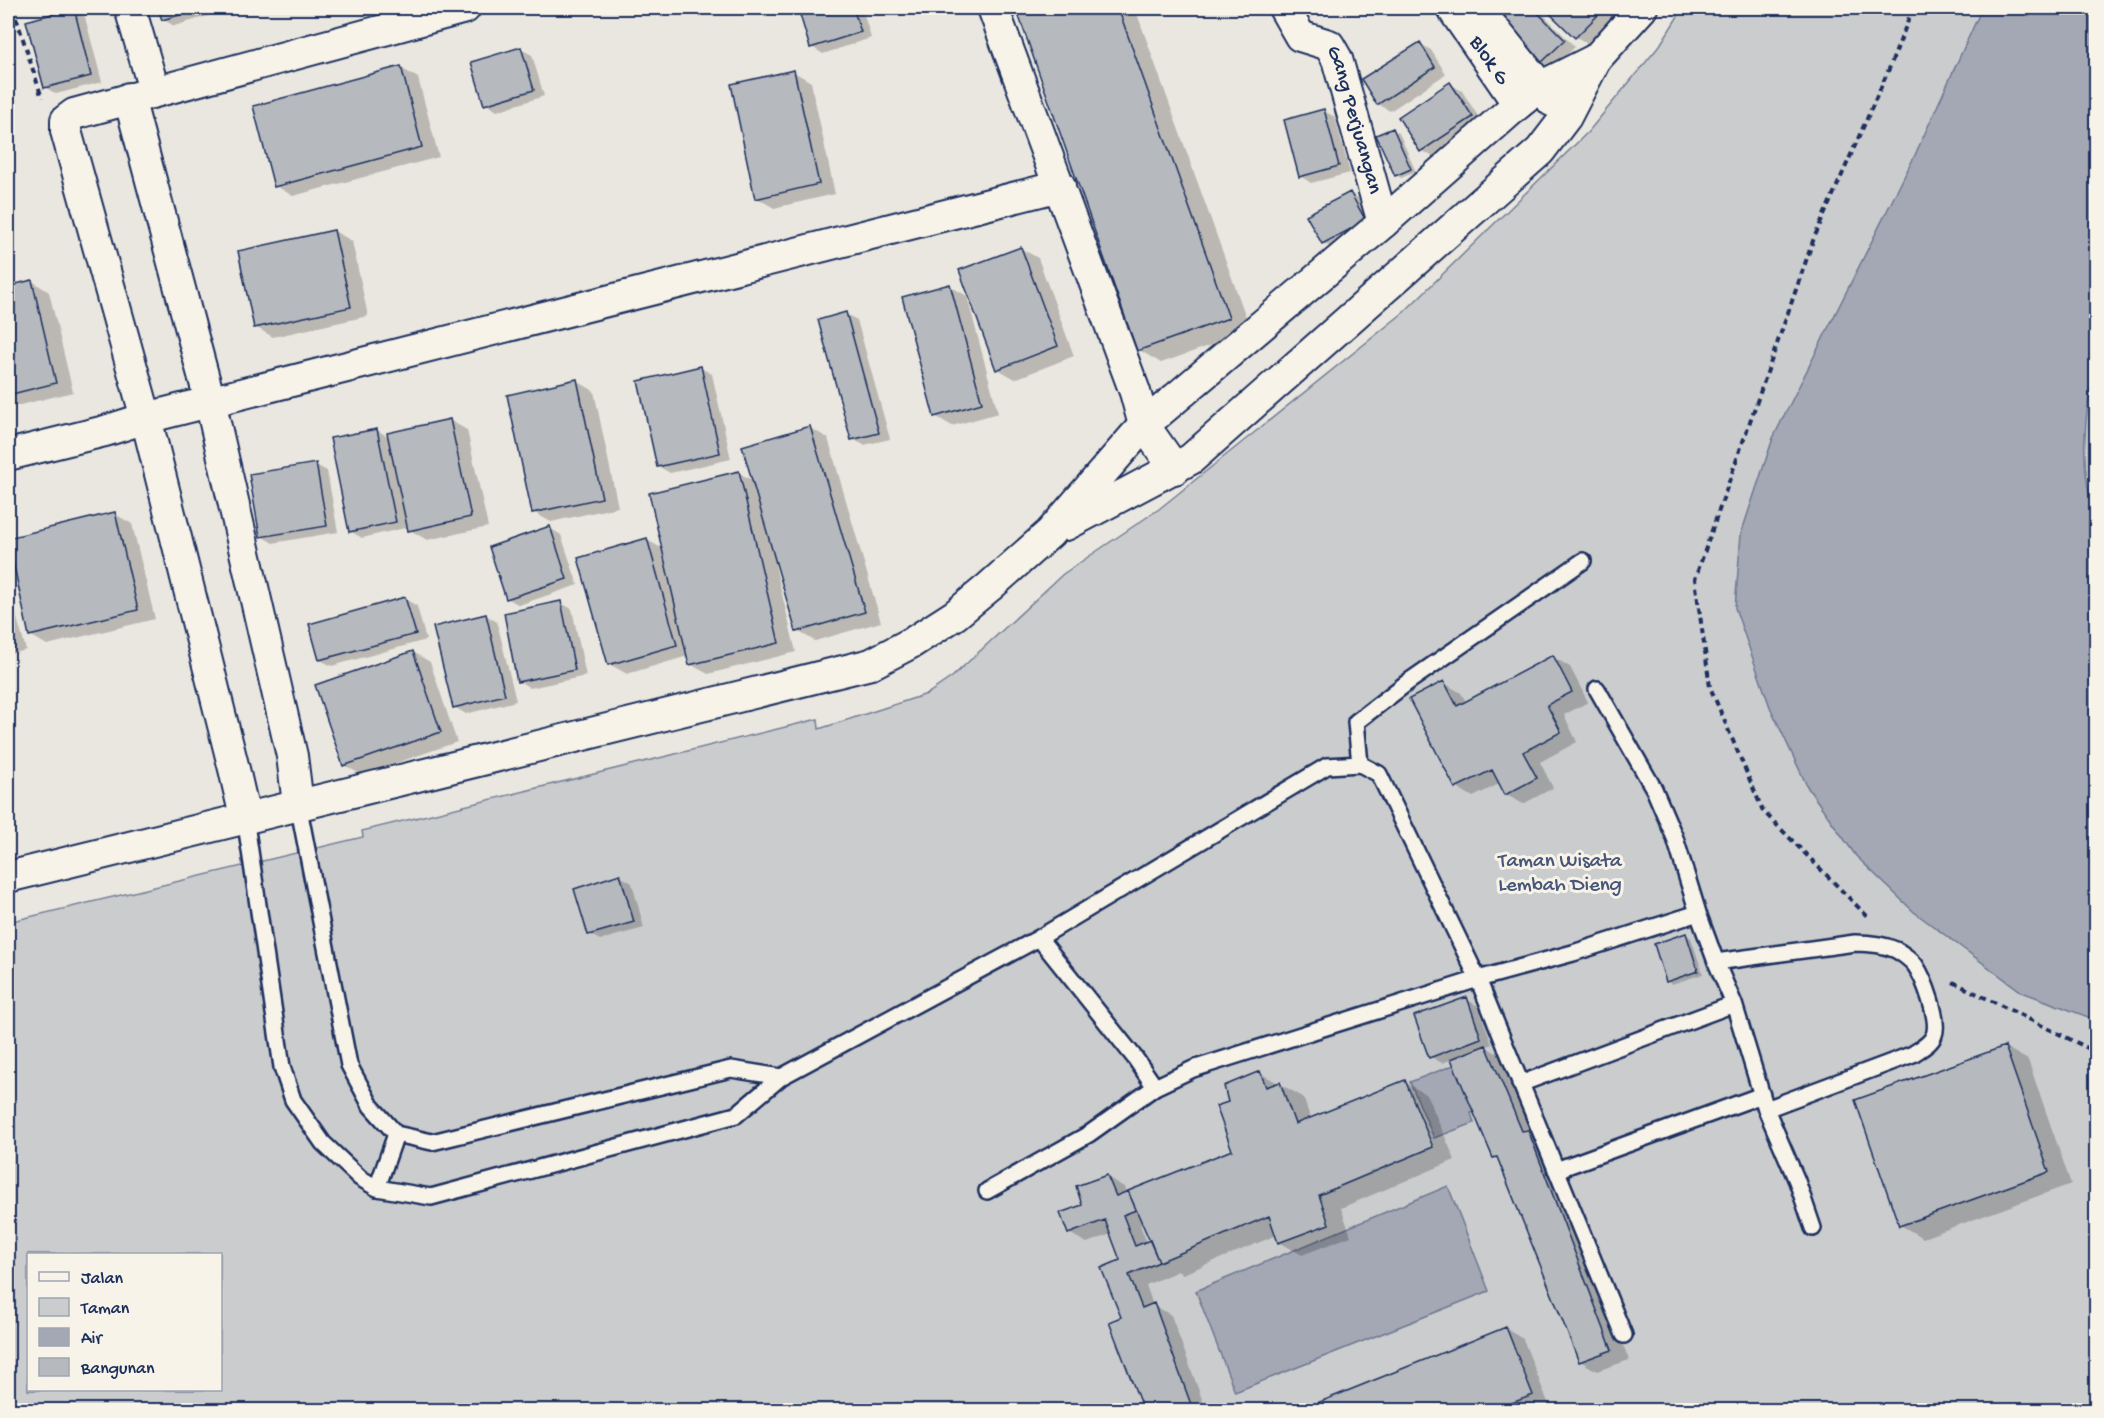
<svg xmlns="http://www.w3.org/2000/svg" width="2104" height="1418" viewBox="0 0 2104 1418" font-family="'Gochi Hand',sans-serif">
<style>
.green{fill:#cbcccd;stroke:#737e96;stroke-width:1.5;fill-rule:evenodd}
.water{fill:#a3a8b4;stroke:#6d7892;stroke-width:1.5}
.shadow{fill:#0003;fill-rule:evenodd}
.building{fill:#b6babf;stroke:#1b2f5e;stroke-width:1.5}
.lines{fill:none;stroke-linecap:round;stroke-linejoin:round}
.lane-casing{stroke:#1b2f5e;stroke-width:20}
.street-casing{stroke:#1b2f5e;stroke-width:34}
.path{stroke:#1b2f5e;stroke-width:4;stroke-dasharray:6 4.5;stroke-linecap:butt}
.lane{stroke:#f7f3e8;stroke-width:15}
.street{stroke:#f7f3e8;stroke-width:30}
.labels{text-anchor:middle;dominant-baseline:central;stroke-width:6;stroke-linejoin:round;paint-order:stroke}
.street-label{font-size:21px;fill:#1b2f5e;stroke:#f7f3e8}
.park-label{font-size:21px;fill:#47567a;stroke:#f7f3e8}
</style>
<rect width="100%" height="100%" fill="#eae7e0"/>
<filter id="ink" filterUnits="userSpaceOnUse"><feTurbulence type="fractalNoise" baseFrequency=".0167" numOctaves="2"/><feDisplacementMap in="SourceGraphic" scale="12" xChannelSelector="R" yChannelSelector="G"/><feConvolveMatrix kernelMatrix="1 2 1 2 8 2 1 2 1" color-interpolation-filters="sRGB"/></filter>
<g filter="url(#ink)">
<path class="green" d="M1683 8H2096V1410H8V922L363 837 362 831 818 719 819 729 927 694 952 677 1063 574 1159 509 1403 313 1588 132 1660 45ZM28 1254H220V1390H28Z"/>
<path class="water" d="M1982 8H2096V366C2083 413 2079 472 2096 518V1020L2022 992 1914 912 1856 856 1808 788 1770 707 1735 608 1741 534 1773 438 1915 155Z
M1459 1063 1478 1110 1471 1113 1474 1123 1434 1138 1410 1082Z
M1448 1186 1489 1291 1235 1392 1196 1291Z"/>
<path class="shadow" d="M159 8H232V9L174 26 163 19Z
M799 8H862L871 38 823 54 812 47Z
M1017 8H1135L1251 331 1161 363 1139 350Z
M1515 8H1537L1575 47 1552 69 1541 63 1501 21Z
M1546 8H1610L1616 14 1587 43 1576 37Z
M74 10 85 17 102 82 56 94 45 87Z
M1420 44 1431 50 1446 74 1390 111 1378 104Z
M521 49 532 55 544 96 497 111 486 104Z
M401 68 418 78 439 157 293 196 276 186Z
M794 72 811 82 835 194 774 208 757 198Z
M1450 84 1462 91 1483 124 1433 157 1421 150Z
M1324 111 1335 117 1350 173 1311 183 1300 176Z
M1393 130 1399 133 1416 172 1401 178 1396 175Z
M1350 193 1361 200 1376 228 1335 250 1323 243Z
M334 231 352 241 368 316 273 337 255 327Z
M1020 248 1038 258 1074 356 1015 379 998 369Z
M32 281 49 292 73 392 8 408V287Z
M950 286 967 296 998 413 952 426 935 416Z
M846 314 857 320 890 439 864 445 852 439Z
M701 368 712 374 731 459 670 473 658 466Z
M577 381 594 391 618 507 551 522 533 512Z
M449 420 467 430 488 527 427 540 410 530 409 527 362 538 350 531 377 430 390 438Z
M810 428 828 438 881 622 815 641 797 631 778 564 775 565 796 652 708 674 690 664 688 656 627 674 609 664 647 540 663 549 739 473 754 481Z
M316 465 327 471 338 532 273 543 261 536Z
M115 514 132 524 155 619 47 645 30 635 8 539Z
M550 528 561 535 578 585 519 605 507 598Z
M8 586 26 650 8 655Z
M405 599 417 606 426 640 332 666 320 660Z
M561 603 572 609 586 676 530 688 519 681Z
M486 615 497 622 516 701 466 714 454 707Z
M413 652 430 662 457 742 362 775 344 765Z
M1553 657 1570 667 1588 702 1564 715 1577 742 1540 762 1553 788 1523 804 1506 794 1501 783 1473 797 1456 787 1444 683 1461 693 1466 702Z
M620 876 632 883 644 928 600 940 589 934Z
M1686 935 1691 938 1703 974 1672 984 1667 981Z
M1466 999 1478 1006 1492 1044 1486 1047 1503 1057 1545 1141 1629 1360 1597 1371 1580 1361 1501 1161 1494 1157 1453 1059 1442 1063 1431 1057Z
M2005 1047 2028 1060 2071 1184 1923 1238 1900 1225Z
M1260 1073 1303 1097 1311 1120 1405 1082 1427 1095 1455 1160 1341 1208 1351 1236 1302 1255 1279 1242 1277 1235 1183 1274 1178 1271 1146 1285 1153 1305 1171 1315 1206 1410H1145L1111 1323 1123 1317 1122 1261 1111 1234 1087 1243 1069 1233 1084 1206 1107 1177 1124 1187 1127 1194 1234 1150 1230 1103ZM1144 1224 1153 1244 1147 1243 1140 1225Z
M1506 1329 1523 1339 1549 1405 1534 1410H1307V1409Z"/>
<path class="building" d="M74 8 91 76 44 88 26 21Z
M158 8H204L162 20Z
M798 8H853L861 32 810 48Z
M1016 8H1118L1229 318 1137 351Z
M1513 8H1533L1565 40 1540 64 1499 21Z
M1544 8H1605L1575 38Z
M1420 42 1435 67 1377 105 1361 79Z
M521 47 534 90 484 105 471 62Z
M401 66 422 147 274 187 253 106Z
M794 70 819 184 755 199 731 84Z
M1450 82 1473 117 1420 152 1398 117Z
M1324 109 1339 166 1299 177 1284 120Z
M1393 128 1411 169 1395 176 1376 135Z
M1350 192 1366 221 1322 244 1306 215Z
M334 230 351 307 254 328 238 251Z
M1021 247 1058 346 996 370 959 270Z
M32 280 56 383 8 395V286Z
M950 284 982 403 934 417 902 297Z
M846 312 879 433 851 440 818 320Z
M701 366 720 453 657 467 638 381Z
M577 379 602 498 532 513 507 395Z
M450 419 471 517 408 531 387 433Z
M810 426 865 612 796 632 742 446Z
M377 429 396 522 349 532 330 438Z
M316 463 327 526 260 537 249 474Z
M739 471 779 643 689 665 649 493Z
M115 512 138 610 29 636 8 538Z
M550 526 567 579 506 599 489 547Z
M647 538 677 645 608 665 578 558Z
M405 597 416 634 319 660 309 624Z
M561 601 575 670 517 682 504 613Z
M486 614 505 695 453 708 433 627Z
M413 651 441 732 343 766 315 685Z
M1553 655 1572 692 1547 705 1561 732 1523 752 1537 778 1505 795 1492 770 1455 788 1409 699 1444 681 1457 706Z
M620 874 634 922 588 935 574 889Z
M1686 933 1698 971 1666 982 1654 944Z
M1467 997 1481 1038 1429 1058 1414 1016Z
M1486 1045 1522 1131 1528 1130 1612 1350 1579 1362 1497 1157 1493 1158 1451 1059Z
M2005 1046 2049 1172 1899 1226 1855 1100Z
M1260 1071 1266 1087 1280 1082 1295 1124 1405 1080 1433 1147 1319 1195 1329 1224 1278 1243 1269 1216 1159 1262 1128 1191 1232 1150 1216 1106 1228 1102 1224 1086Z
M1107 1175 1116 1196 1128 1191 1136 1210 1123 1215 1135 1246 1150 1240 1159 1262 1129 1275 1142 1308 1154 1303 1193 1410H1143L1109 1322 1121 1317 1101 1268 1120 1260 1105 1220 1068 1234 1060 1213 1082 1205 1076 1186Z
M1506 1327 1533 1395 1493 1410H1306L1305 1408Z"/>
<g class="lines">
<defs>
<path id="lane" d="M1360 764 1356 722 1408 682 1583 561
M298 804 349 1065 371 1106 396 1134 432 1142 731 1069 781 1077
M245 817 282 1067 293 1100 323 1143 360 1178 377 1188 431 1197 736 1115 781 1077 1039 938 1327 766 1360 764 1379 774 1478 979 1573 953 1698 913 1675 838 1654 789 1597 689
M1698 913 1716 962 1734 1004 1766 1109 1797 1181 1813 1228
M1039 938 1135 1058 1155 1087 1193 1069 1478 979 1624 1335
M1716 962 1855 943C1870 943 1883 944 1896 950 1902 953 1911 960 1915 965 1924 978 1940 1020 1934 1035 1931 1044 1920 1049 1913 1054L1766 1109
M1520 1084 1734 1004
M1556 1170 1762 1095
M377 1188 396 1134
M987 1191 1089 1134 1155 1087"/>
<g id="street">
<path d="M130 8 154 90"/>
<path d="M993 8 1135 392 1144 425 1175 469"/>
<path id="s1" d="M1284 8 1300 36 1329 45 1337 59 1383 223"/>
<path id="s2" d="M1452 8 1518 104"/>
<path d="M1477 8 1552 101"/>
<path d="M129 98 210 401 292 756 298 804"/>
<path d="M8 455 105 431 146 418 1060 186"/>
<path d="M1066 525 1191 459 1540 151 1566 117 1596 59 1642 8"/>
<path d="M245 817 234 769 146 418 66 131V120L74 114 465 8"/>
<path d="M8 877 871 664 913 642 955 615 989 587 1050 533 1144 425 1383 223 1518 104 1540 87 1596 59"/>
</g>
</defs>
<use href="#lane" class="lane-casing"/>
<use href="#street" class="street-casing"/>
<path class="path" d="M13 8 42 98
M1867 916 1763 811 1710 687 1695 579 1814 238 1889 69 1913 8
M1953 982 2096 1052"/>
<use href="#lane" class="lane"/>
<use href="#street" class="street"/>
</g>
</g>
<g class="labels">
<g class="street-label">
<text stroke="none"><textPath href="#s2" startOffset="64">Blok G</textPath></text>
<text stroke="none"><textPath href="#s1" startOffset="142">Gang Perjuangan</textPath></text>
</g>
<g class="park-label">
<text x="1560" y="862">Taman Wisata<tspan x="1560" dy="24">Lembah Dieng</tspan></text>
</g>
</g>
<rect width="2104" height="1418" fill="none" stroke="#f7f3e8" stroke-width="30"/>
<rect x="15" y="15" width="2074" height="1388" fill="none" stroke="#1b2f5e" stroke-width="2" filter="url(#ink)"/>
<rect x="27" y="1253" width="195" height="138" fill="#f7f3e8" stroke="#9fa5b1" stroke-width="1.5"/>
<rect x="39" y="1272" width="30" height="9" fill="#f7f3e8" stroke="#9fa5b1" stroke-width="1.5"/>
<text x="81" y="1283" font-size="18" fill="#1b2f5e">Jalan</text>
<rect x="39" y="1298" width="30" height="18" fill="#cbcccd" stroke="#9fa5b1" stroke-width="1.5"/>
<text x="81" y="1313" font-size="18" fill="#1b2f5e">Taman</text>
<rect x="39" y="1328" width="30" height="18" fill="#a3a8b4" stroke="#9fa5b1" stroke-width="1.5"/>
<text x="81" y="1343" font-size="18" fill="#1b2f5e">Air</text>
<rect x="39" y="1358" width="30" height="18" fill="#b6babf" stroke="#9fa5b1" stroke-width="1.5"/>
<text x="81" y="1373" font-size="18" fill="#1b2f5e">Bangunan</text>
</svg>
